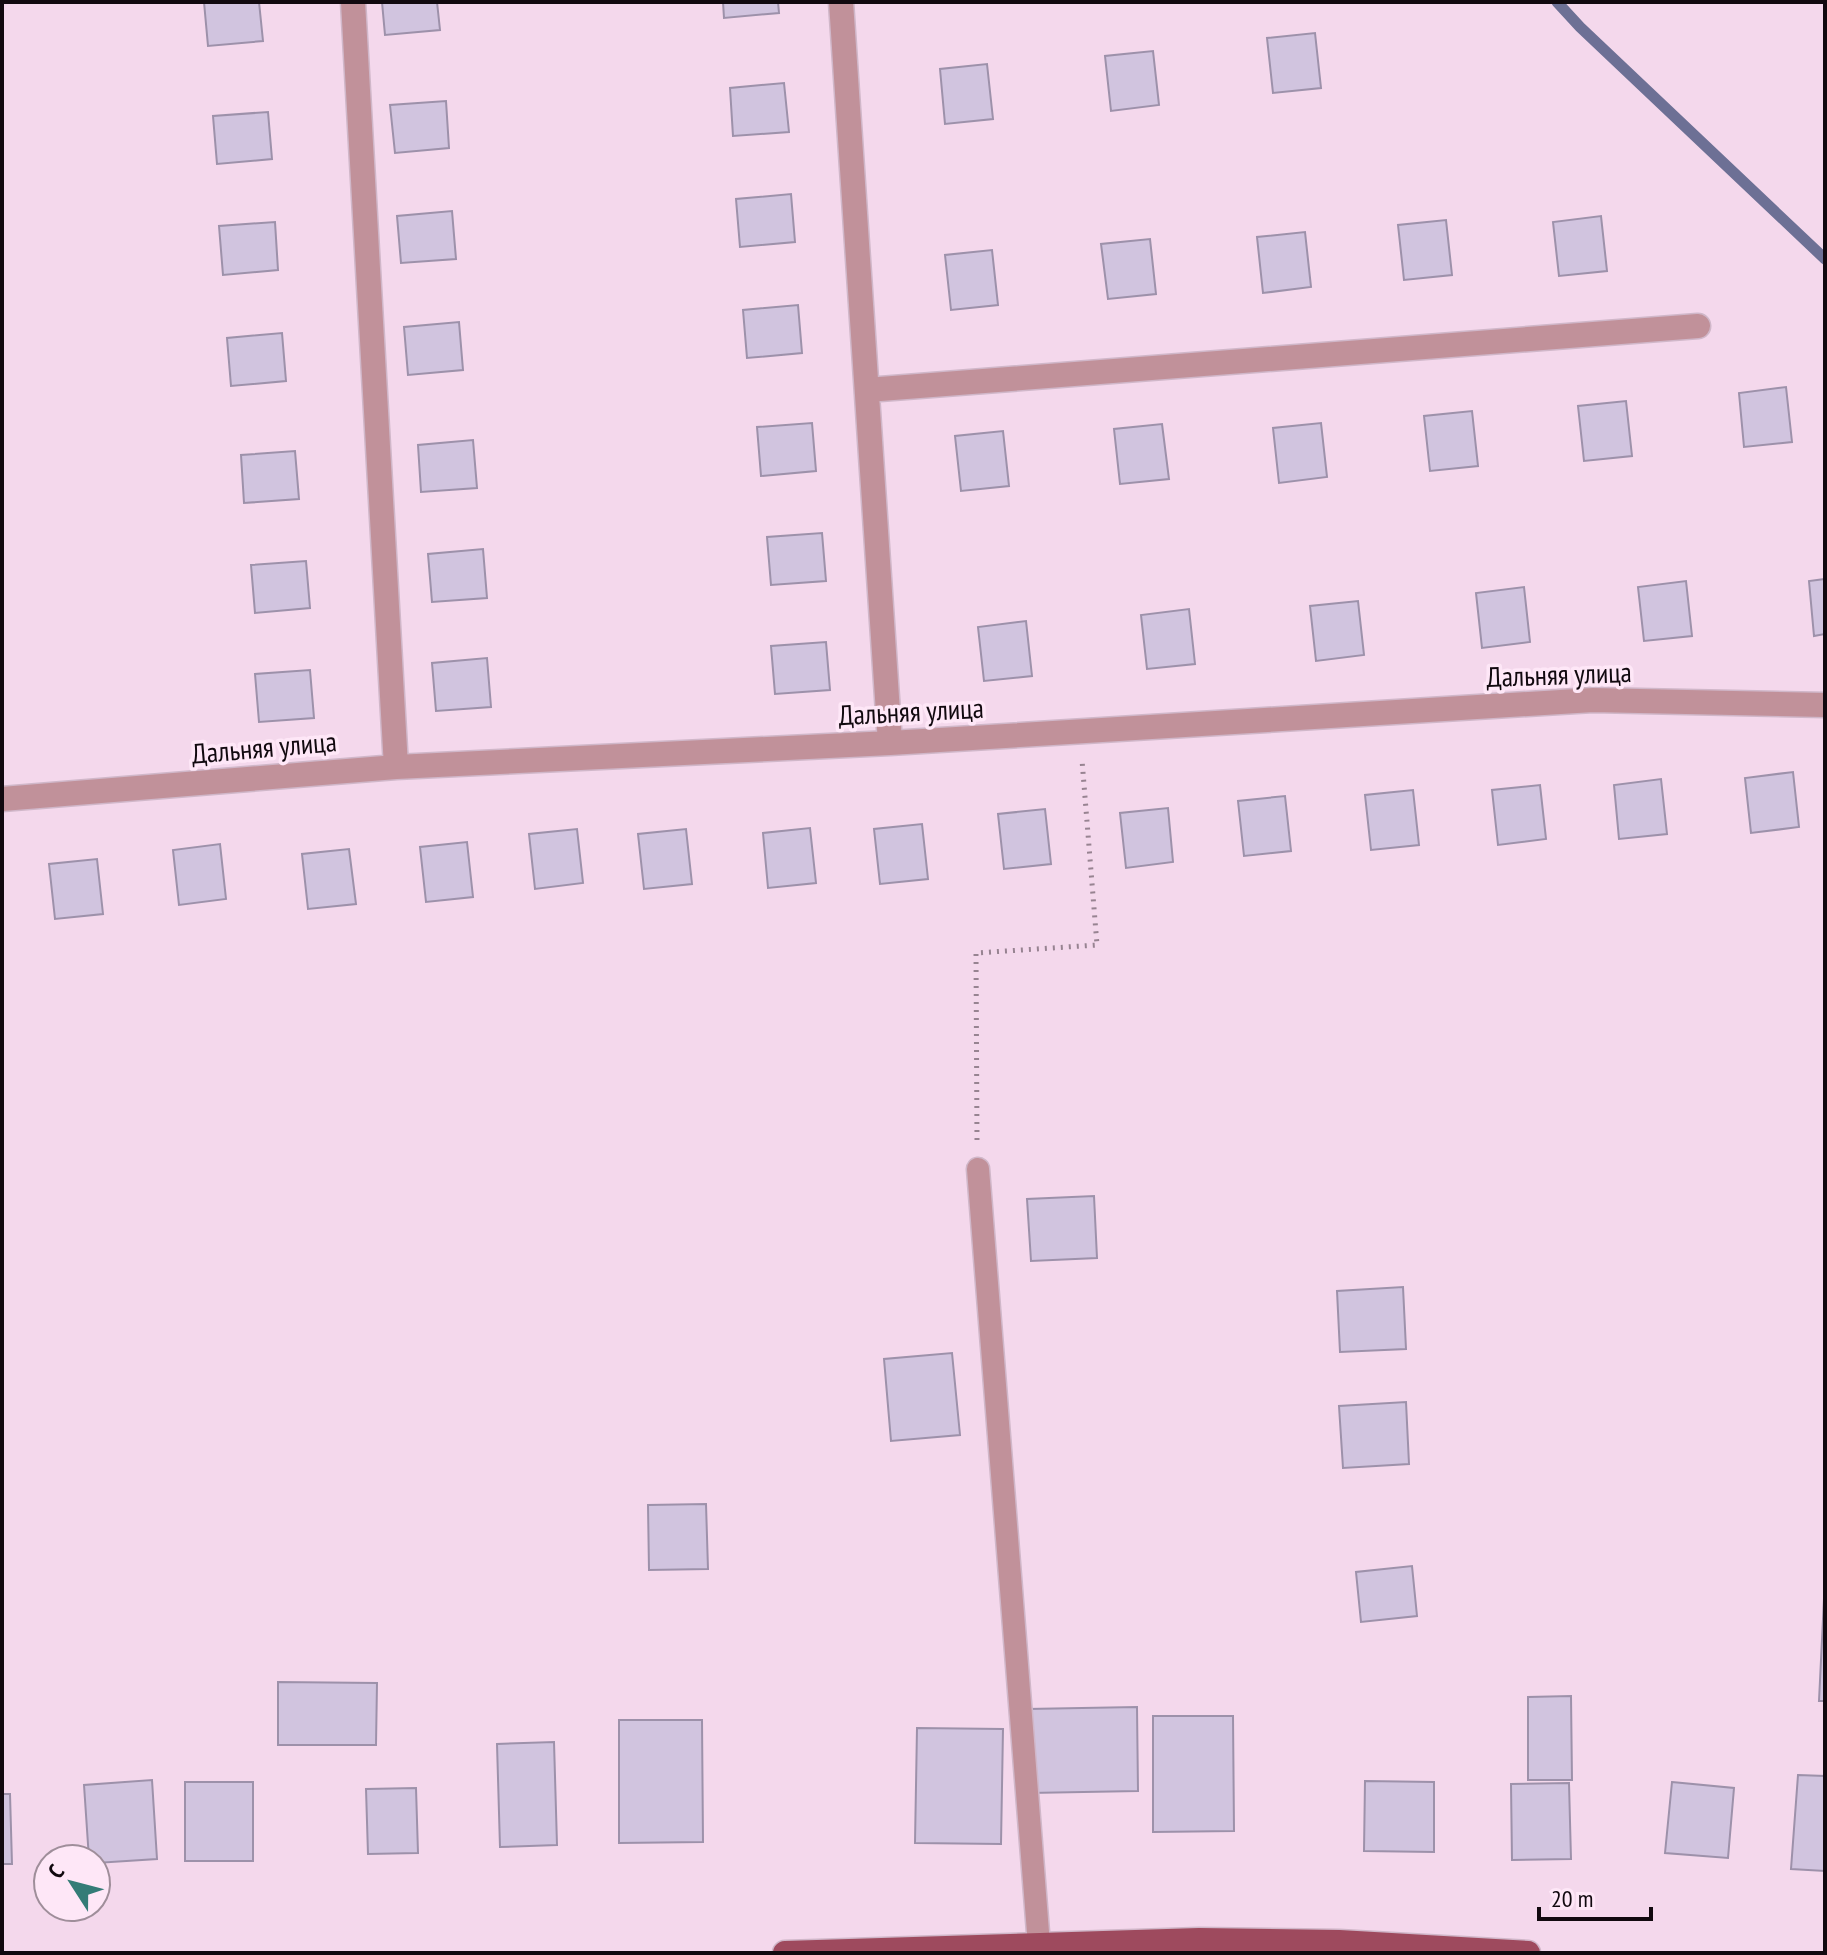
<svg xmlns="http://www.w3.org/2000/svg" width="1827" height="1955" viewBox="0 0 1827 1955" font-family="'PT Sans Narrow',sans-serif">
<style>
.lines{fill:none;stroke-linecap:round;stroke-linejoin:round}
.stream{stroke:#6d7095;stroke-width:11}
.building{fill:#d1c4df;stroke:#9d91aa;stroke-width:2}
.service-casing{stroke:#d0b7c9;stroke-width:25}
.minor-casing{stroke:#d0b7c9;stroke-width:27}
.primary-casing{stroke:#d0b7c9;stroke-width:27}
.path{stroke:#978391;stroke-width:5;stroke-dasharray:2 6;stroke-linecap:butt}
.service{stroke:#c1919a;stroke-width:22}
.minor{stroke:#c1919a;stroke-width:24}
.primary{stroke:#9e4a5e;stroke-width:24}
.labels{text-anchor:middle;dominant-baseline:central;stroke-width:7;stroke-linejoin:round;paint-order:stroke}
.street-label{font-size:28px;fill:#11090f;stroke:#fee7f7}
</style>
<rect width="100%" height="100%" fill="#f4d8ec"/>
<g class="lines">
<path class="stream" d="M1557 2 1580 27 1825 259"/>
</g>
<path class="building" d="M204 2H259L263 41 208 46Z
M382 2H437L440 30 385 35Z
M723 2H778L779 13 724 18Z
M1315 33 1321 88 1273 93 1267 38Z
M1153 51 1159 105 1111 111 1105 56Z
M987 64 993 119 945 124 940 69Z
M784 83 789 132 733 136 730 88Z
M446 101 449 148 395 153 390 105Z
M268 112 272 159 217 164 213 116Z
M791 194 795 242 740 247 736 199Z
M452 211 456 259 401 263 397 216Z
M1601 216 1607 271 1559 276 1553 222Z
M1446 220 1452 275 1404 280 1398 225Z
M275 222 278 270 223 275 219 226Z
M1305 232 1311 287 1263 293 1257 237Z
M1150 239 1156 294 1108 299 1101 244Z
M992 250 998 305 951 310 945 255Z
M798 305 802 353 747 358 743 310Z
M459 322 463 370 408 375 404 327Z
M282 333 286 381 231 386 227 338Z
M1786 387 1792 442 1744 447 1739 393Z
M1626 401 1632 456 1584 461 1578 406Z
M1472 411 1478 466 1430 471 1424 416Z
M812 423 816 471 761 476 757 427Z
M1321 423 1327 477 1279 483 1273 428Z
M1162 424 1169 479 1120 484 1114 429Z
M1003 431 1009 486 961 491 955 436Z
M473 440 477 488 421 492 418 445Z
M295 451 299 499 244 503 241 455Z
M822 533 826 581 771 585 767 537Z
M483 549 487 598 432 602 428 554Z
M306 561 310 608 255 613 251 565Z
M1825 579V634L1814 636 1809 581Z
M1686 581 1692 636 1644 641 1638 587Z
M1524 587 1530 642 1482 648 1476 593Z
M1358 601 1364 655 1316 661 1310 606Z
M1189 609 1195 664 1147 669 1141 615Z
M1026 621 1032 676 984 681 978 627Z
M826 642 830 690 775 694 771 646Z
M487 658 491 707 436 711 432 663Z
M310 670 314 718 259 722 255 674Z
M1793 772 1799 827 1751 833 1745 778Z
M1661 779 1667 834 1619 839 1614 785Z
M1540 785 1546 839 1498 845 1492 790Z
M1413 790 1419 845 1371 850 1365 795Z
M1285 796 1291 851 1244 856 1238 801Z
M1168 808 1173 862 1126 868 1120 813Z
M1045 809 1051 864 1004 869 998 814Z
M922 824 928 879 880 884 874 829Z
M810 828 816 883 768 888 763 833Z
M577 829 583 883 535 889 529 834Z
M686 829 692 884 644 889 638 834Z
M467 842 473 897 426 902 420 847Z
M220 844 226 899 179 905 173 850Z
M349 849 356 904 308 909 302 854Z
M97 859 103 914 55 919 49 864Z
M1094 1196 1097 1258 1031 1261 1027 1199Z
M1403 1287 1406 1349 1340 1352 1337 1291Z
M952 1353 960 1435 891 1441 884 1359Z
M1406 1402 1409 1464 1343 1468 1339 1406Z
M706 1504 708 1569 649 1570 648 1505Z
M1412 1566 1417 1616 1361 1622 1356 1572Z
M1825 1578V1701H1819Z
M278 1682 377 1683 376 1745H278Z
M1571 1696 1572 1780H1528V1697Z
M1137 1707 1138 1791 1029 1793 1027 1709Z
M1153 1716H1233L1234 1831 1153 1832Z
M619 1720H702L703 1842 619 1843Z
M917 1728 1003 1729 1001 1844 915 1843Z
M554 1742 557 1845 500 1847 497 1744Z
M1798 1775 1825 1776V1871L1791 1869Z
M152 1780 157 1859 96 1863V1859H89L84 1785Z
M1365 1781 1434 1782V1852L1364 1851Z
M185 1782H253V1861H185Z
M1672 1782 1734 1788 1728 1858 1665 1853Z
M1569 1783 1571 1859 1512 1860 1511 1784Z
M416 1788 418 1853 368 1854 366 1789Z
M2 1794H10L12 1864H2Z"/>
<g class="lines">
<defs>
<path id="service" d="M978 1169 1039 1945"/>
<path id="minor" d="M353 2 396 767
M841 2 890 743
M867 390 1698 326
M2 799 396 767 890 743 1593 700 1825 705"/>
<path id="primary" d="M785 1953 1199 1940 1339 1942 1528 1953"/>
</defs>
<use href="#service" class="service-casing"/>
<use href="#minor" class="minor-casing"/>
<use href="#primary" class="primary-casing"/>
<path class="path" d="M977 1140 976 953 1097 945 1082 760"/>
<use href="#service" class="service"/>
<use href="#minor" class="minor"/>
<use href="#primary" class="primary"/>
</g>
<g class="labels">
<g class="street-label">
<text transform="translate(1559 674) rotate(-2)">Дальняя улица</text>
<text transform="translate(911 711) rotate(-3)">Дальняя улица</text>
<text transform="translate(264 747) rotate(-5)">Дальняя улица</text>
</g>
</g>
<rect width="1827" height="1955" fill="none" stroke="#11090f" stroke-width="8"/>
<g transform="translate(72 1883) rotate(306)"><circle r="38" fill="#fee7f7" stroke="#9f8e9a" stroke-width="2"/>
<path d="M0-6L14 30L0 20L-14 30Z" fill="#347c77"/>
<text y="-12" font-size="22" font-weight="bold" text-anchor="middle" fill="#11090f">С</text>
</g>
<path d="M1539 1907v12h112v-12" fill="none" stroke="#11090f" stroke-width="4"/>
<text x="1551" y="1907" font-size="24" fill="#11090f" stroke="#fee7f7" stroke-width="6" paint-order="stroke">20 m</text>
</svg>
